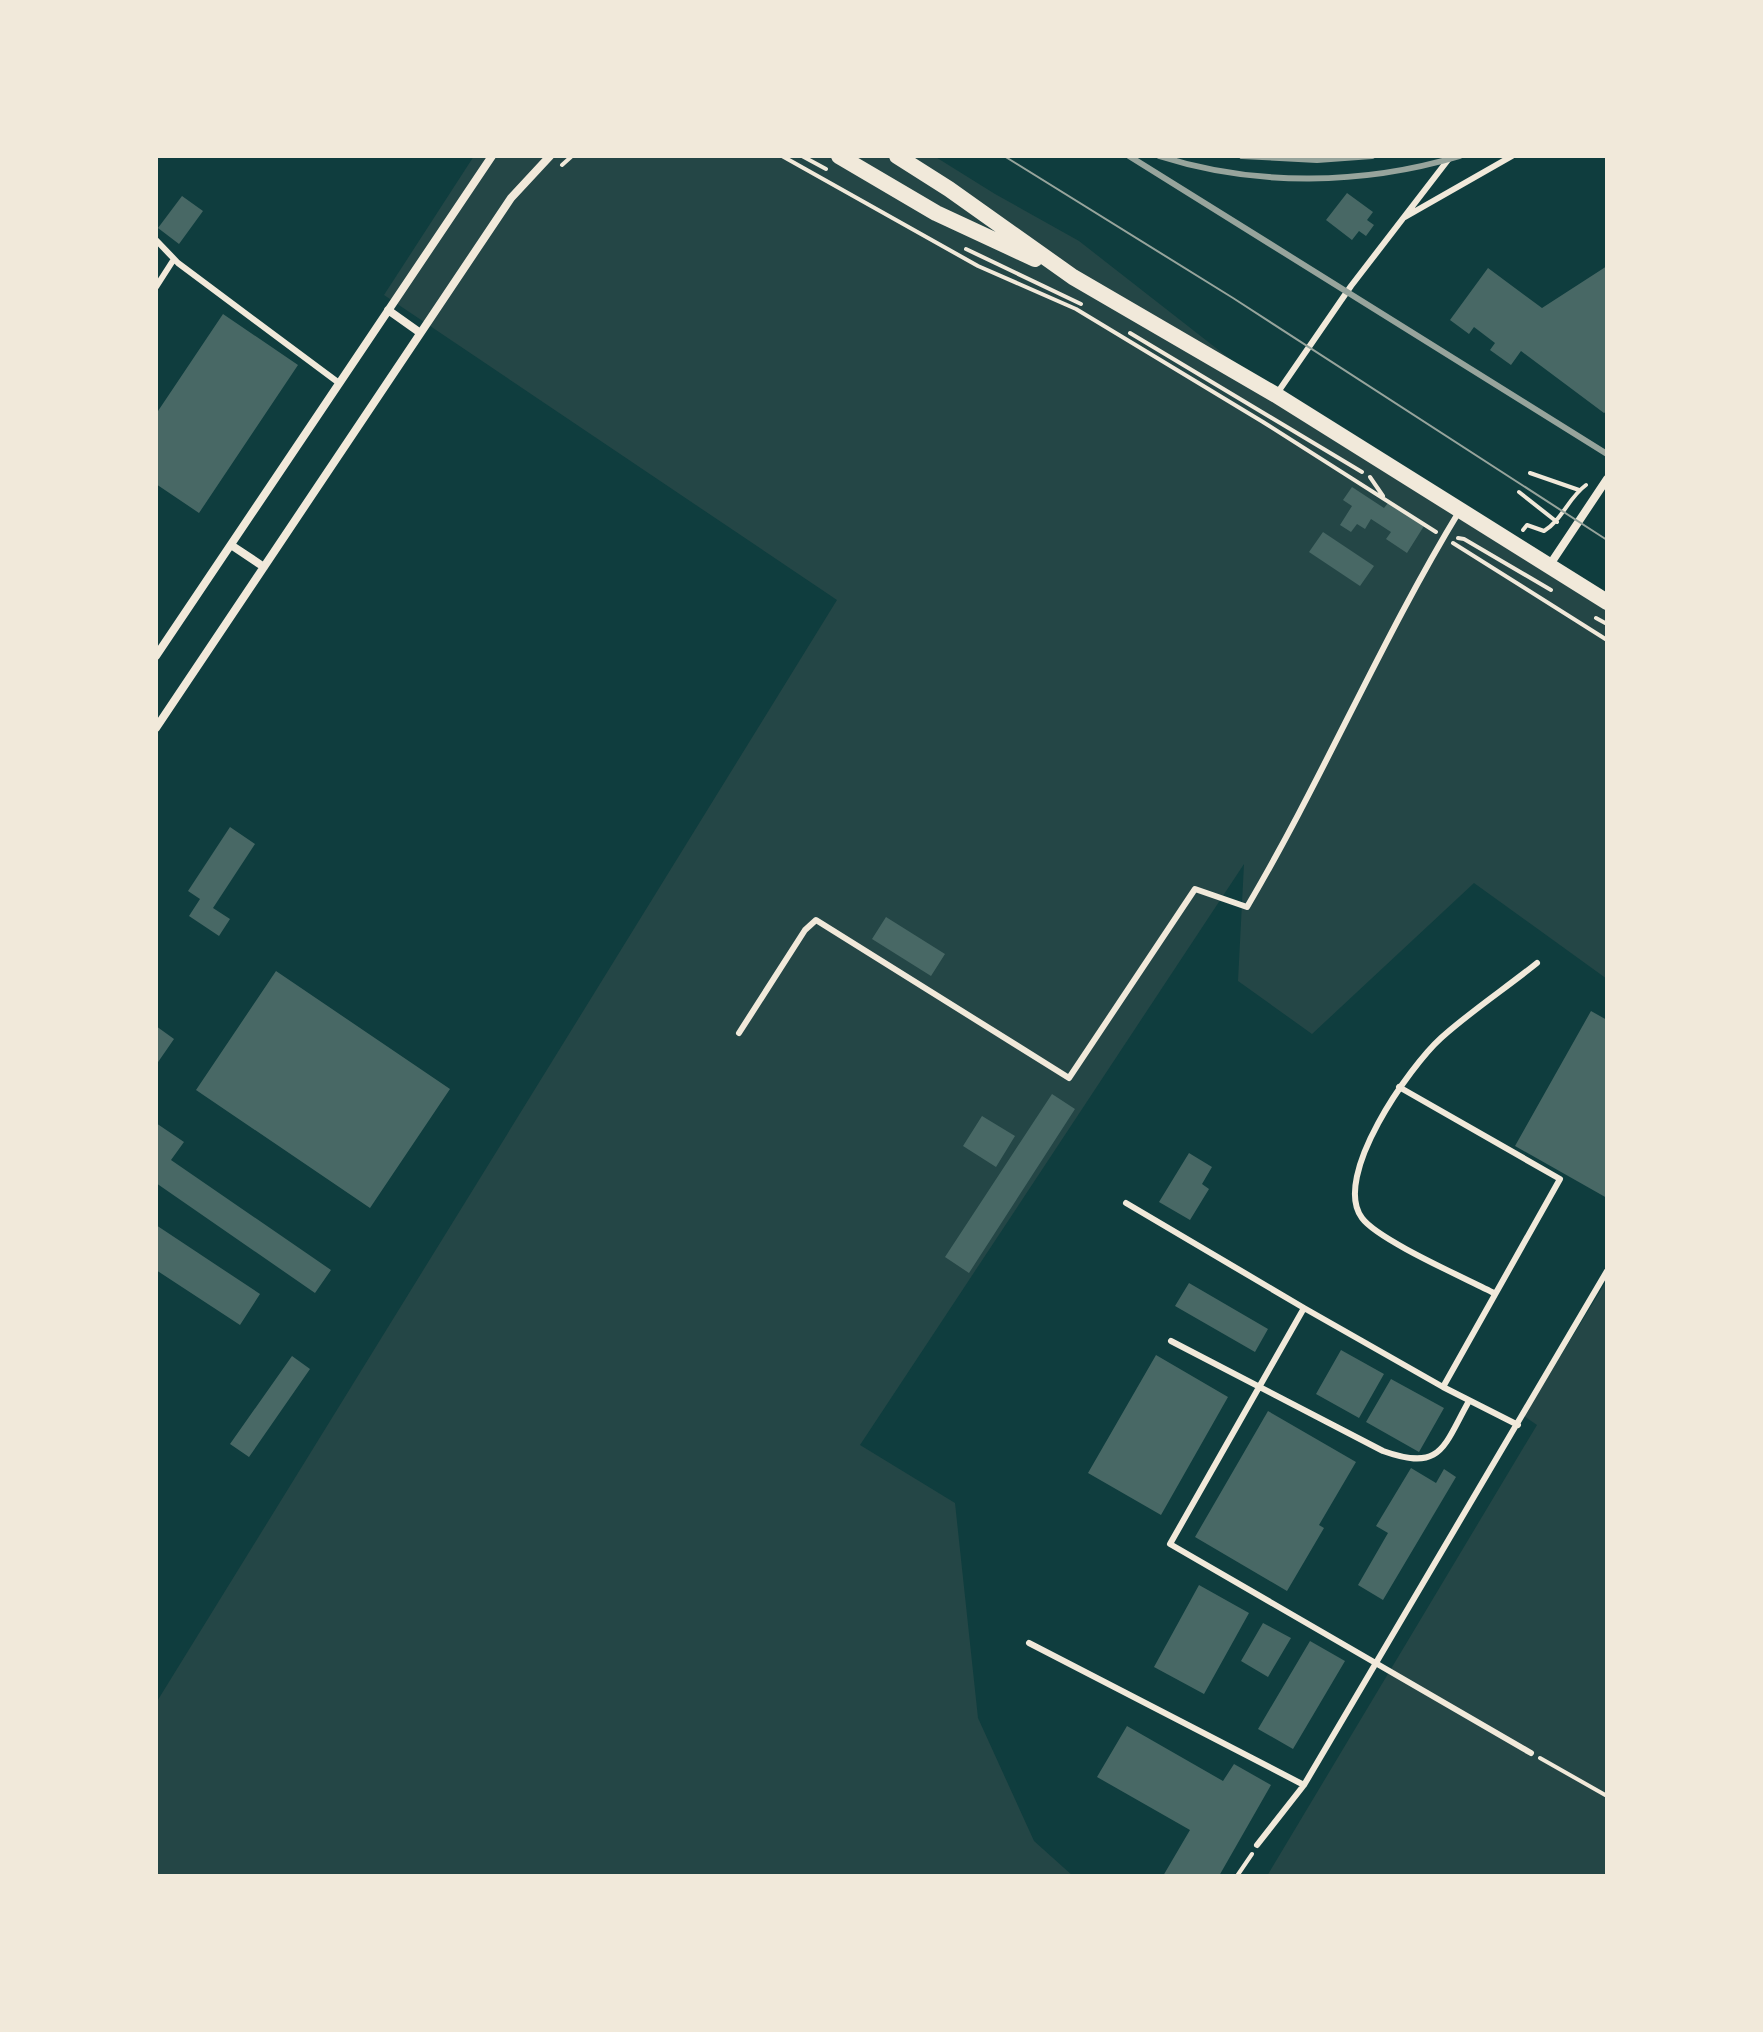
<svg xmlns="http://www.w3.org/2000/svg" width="1763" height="2032" viewBox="0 0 1763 2032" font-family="'Varela Round',sans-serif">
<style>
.green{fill:#244646}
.building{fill:#486865}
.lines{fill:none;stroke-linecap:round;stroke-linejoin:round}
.path{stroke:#f1e9da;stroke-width:4}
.service{stroke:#f1e9da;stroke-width:6}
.minor{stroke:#f1e9da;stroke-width:8}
.secondary{stroke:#f1e9da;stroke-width:16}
.tram{stroke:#97a49c;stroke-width:2}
.rail{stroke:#97a49c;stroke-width:6}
</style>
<rect width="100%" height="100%" fill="#0f3d3e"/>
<path class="green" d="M474 156H934L995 194 1079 241 1276 395 1607 602V979L1474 883 1312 1034 1238 981 1244 864 860 1445 955 1503 978 1718 1034 1841 1073 1876H156V1703L837 600 384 295Z
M1607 1280V1876H1267L1537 1425 1524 1416Z"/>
<path class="building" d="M1347 193 1373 212 1367 220 1374 225 1366 236 1359 231 1352 240 1326 220Z
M182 196 203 211 179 244 158 228Z
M1607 266V411L1604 413 1521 351 1511 365 1490 350 1495 343 1474 327 1469 334 1450 320 1488 268 1542 308Z
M223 314 298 365 199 513 156 484V414Z
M1352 487 1384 508 1388 503 1424 526 1407 553 1386 539 1391 532 1371 519 1365 529 1357 524 1351 532 1340 525 1352 506 1343 500Z
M1323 532 1374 566 1360 586 1309 552Z
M230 827 255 844 213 908 230 919 219 936 189 916 200 899 188 891Z
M886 917 945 954 931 976 872 939Z
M276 971 450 1089 370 1208 196 1090Z
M1591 1011 1607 1020V1198L1515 1146Z
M156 1026 174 1039 156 1065Z
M1052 1094 1075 1109 969 1273 945 1257Z
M982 1116 1015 1136 996 1167 963 1146Z
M156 1123 184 1142 171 1160 331 1270 315 1293 156 1183Z
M1189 1153 1212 1167 1202 1184 1209 1189 1190 1220 1159 1202Z
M156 1225 260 1294 240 1325 156 1270Z
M1189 1283 1268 1329 1255 1352 1175 1306Z
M1341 1350 1384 1374 1359 1418 1316 1394Z
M1156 1355 1228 1397 1161 1515 1088 1473Z
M292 1356 310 1369 249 1457 230 1444Z
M1391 1379 1444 1408 1419 1452 1366 1422Z
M1268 1411 1356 1462 1319 1525 1324 1528 1287 1591 1195 1537Z
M1411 1468 1436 1483 1444 1469 1456 1477 1383 1600 1358 1585 1388 1533 1376 1526Z
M1199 1585 1249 1613 1204 1694 1154 1667Z
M1263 1623 1291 1638 1268 1677 1241 1661Z
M1310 1641 1345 1661 1293 1749 1258 1729Z
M1127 1726 1223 1781 1234 1764 1271 1785 1219 1876H1163L1190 1830 1097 1777Z"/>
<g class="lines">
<path class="path" d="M782 156 978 266 1076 309 1263 422 1436 532
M802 156 826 169
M562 165 572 156
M966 249 1081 304
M1130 333 1362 472
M1530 473 1579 490
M1370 477 1383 496
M1519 492 1557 522
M1523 530 1527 525 1544 531C1563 519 1568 498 1586 485
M1458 538 1464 539 1551 590
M1453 543 1607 640
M1596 618 1607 624
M1540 1758 1607 1796
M1237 1876 1252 1854"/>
<path class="service" d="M1405 217 1512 156
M156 240 178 263 339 383
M156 287 174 259
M1278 392 1351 286 1451 156
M739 1033 805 930 816 920 1069 1078 1195 889 1247 907C1323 778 1382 638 1460 510
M1399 1087 1560 1179 1443 1387
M1126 1203 1304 1308
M1494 1293C1465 1278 1378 1240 1362 1218 1331 1177 1410 1066 1441 1038 1471 1011 1506 988 1537 963
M1171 1341 1383 1451C1442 1472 1443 1447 1469 1401
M1518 1425 1443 1387 1304 1308 1170 1544 1531 1753
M1029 1643 1304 1785
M1257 1845 1304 1785 1607 1271"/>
<path class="minor" d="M388 310 419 332
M231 545 264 567
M1549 566 1607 479
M156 656 492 156
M156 728 511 198 550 156"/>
<path class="secondary" d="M839 156 936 213 1035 259
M897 156 949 189 1073 277 1276 395 1607 602"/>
<path class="tram" d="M1004 156 1233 298 1607 540"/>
<path class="rail" d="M1129 156 1607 454
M1159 156C1256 187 1363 185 1460 156
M1242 156 1317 160 1372 156"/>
</g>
<rect width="1763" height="2032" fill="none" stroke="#f1e9da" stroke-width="316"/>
</svg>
